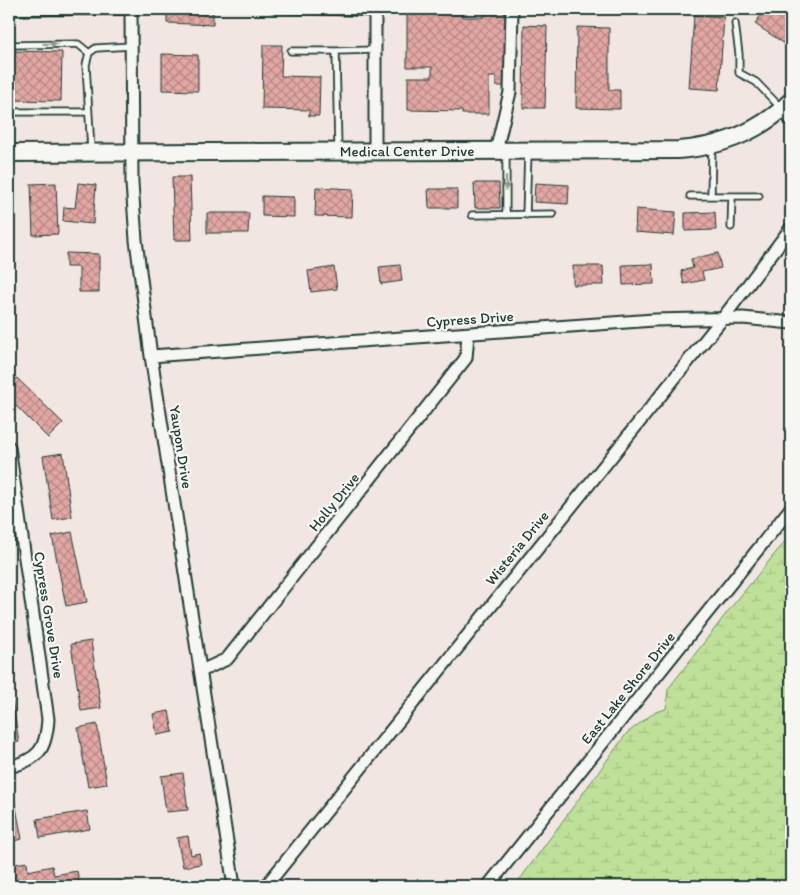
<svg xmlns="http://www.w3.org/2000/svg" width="800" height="895" viewBox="0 0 800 895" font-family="Itim,sans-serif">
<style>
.wetland{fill:url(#wetland-marsh);stroke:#6f8e66}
.building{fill:url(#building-cross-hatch);stroke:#1f3d34}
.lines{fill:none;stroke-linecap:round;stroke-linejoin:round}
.lane-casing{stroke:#1f3d34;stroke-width:9}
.street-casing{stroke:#1f3d34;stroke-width:15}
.secondary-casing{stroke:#1f3d34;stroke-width:20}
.lane{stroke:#f6f6f2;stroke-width:5.5}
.street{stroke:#f6f6f2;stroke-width:11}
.secondary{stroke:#f6f6f2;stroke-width:16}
.oneway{fill:#8a9a93}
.labels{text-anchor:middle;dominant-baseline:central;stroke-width:4.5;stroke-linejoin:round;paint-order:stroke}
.street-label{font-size:15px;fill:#1f3d34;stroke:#f6f6f2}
</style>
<defs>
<pattern id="wetland-marsh" width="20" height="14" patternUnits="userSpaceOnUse" patternTransform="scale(1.25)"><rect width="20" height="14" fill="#bfe099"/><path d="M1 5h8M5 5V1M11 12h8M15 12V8" fill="none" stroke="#a4c184"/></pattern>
<pattern id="building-cross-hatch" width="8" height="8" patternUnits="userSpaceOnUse" patternTransform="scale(1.25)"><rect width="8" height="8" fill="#e2a7a3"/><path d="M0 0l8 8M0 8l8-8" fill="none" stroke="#b78986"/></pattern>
</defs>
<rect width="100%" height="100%" fill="#f2e6e2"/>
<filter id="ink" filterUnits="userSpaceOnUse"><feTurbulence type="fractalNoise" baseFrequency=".02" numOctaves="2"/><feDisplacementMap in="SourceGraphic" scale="10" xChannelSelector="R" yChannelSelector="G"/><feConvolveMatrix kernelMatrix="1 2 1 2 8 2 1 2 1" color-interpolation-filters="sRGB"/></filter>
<g filter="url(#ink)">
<path class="wetland" d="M791 534V886H515L627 733 655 712 666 709 668 689 729 610Z"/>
<path class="building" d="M167 9H213V25L167 23Z
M407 9H463V17H484V9H505V86H496V77H489V114H462V111L408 110V77H432V67H407Z
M765 9H778L791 17V48L755 24Z
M694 15 724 17 719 90 689 88Z
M524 25 547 26 545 108H523Z
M577 27 609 28V90H620V109L576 108Z
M263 45H282L281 76 320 77 319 116H309V110L262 109Z
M12 51 62 52 61 101 11 100Z
M162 54 198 55V91L162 90Z
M172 177H190L192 240H174Z
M56 183 58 234 33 235 31 184Z
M78 183 96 185 93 224 63 221 64 207 75 208Z
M474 183H499L500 208H475Z
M535 183 569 185 568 204 534 202Z
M316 187 353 189 352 217 315 216Z
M428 189H457V208H429Z
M262 196 294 197V217L262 216Z
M636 209 676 212 674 235 635 232Z
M715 212 716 230 685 231V213Z
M207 213H249L248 233H207Z
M66 253 99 254V292H79V267H66Z
M718 253 721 268 702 272 704 280 684 284 681 271 693 268 691 259Z
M653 264 654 284 623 285 622 265Z
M400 265 402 281 381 284 379 267Z
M573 266H603L604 285H573Z
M334 267 337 289 311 292 308 271Z
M17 378 63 423 48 438 9 399V387Z
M63 453 72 517 53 520 43 456Z
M72 532 87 602 66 606 52 536Z
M91 641 101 708 81 711 71 644Z
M9 681 19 742 9 744Z
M169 711 173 732 157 735 153 714Z
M97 724 107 784 88 787 78 728Z
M183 773 188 810 166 812 161 776Z
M14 797 22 839 9 842V798Z
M87 811 90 829 40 838 37 819Z
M188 836 191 855 199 853 201 864 183 867 177 838Z
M27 862 28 871 52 866 54 875 77 871 80 886H31L30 881 9 885V865Z
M119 881 136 884V886H118Z"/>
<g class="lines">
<defs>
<path id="lane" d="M15 9V12L131 11
M273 9 375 13
M735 23 739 54V73L756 82 781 108
M9 45 78 44 89 53
M291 51H336
M9 112H88
M712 147 711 196H732L731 227
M338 149 336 51 375 50
M91 150 86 65 89 53 96 48 132 46
M506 153V215
M690 196H711
M732 196H759
M472 215 553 214
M526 215 528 152"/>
<path id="street" d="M131 9 132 183 136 240 151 356 234 886
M782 109 791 120
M375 151V9
M496 151 510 92 512 9
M151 356 654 320 743 318 791 323
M9 447 48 719C46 750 39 759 9 767
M201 671 227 659 466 358 468 335
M266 886 723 318 791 228
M488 886 791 508"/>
<g id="secondary">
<path id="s1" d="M9 153 678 150C721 147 760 131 791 101"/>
</g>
</defs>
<use href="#lane" class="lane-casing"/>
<use href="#street" class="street-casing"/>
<use href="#secondary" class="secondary-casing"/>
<use href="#lane" class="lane"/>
<use href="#street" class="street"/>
<use href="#secondary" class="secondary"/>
</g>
<defs><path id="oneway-solid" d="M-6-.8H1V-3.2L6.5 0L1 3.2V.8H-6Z" transform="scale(1.25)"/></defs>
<g class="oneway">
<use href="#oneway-solid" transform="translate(50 44)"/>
<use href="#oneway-solid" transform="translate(506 183) rotate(90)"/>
</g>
</g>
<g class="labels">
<g class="street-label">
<text stroke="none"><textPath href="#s1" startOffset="398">Medical Center Drive</textPath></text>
<text transform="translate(470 319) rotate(-4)">Cypress Drive</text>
<text transform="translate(181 447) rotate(81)">Yaupon Drive</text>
<text transform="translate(334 502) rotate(-51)">Holly Drive</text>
<text transform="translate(517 548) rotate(-51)">Wisteria Drive</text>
<text transform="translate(49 615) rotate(81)">Cypress Grove Drive</text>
<text transform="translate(628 688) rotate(-51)">East Lake Shore Drive</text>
</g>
</g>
<rect width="800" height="895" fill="none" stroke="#f6f6f2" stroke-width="30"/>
<rect x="15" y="15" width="770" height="865" fill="none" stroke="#1f3d34" stroke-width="2" filter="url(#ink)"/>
</svg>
